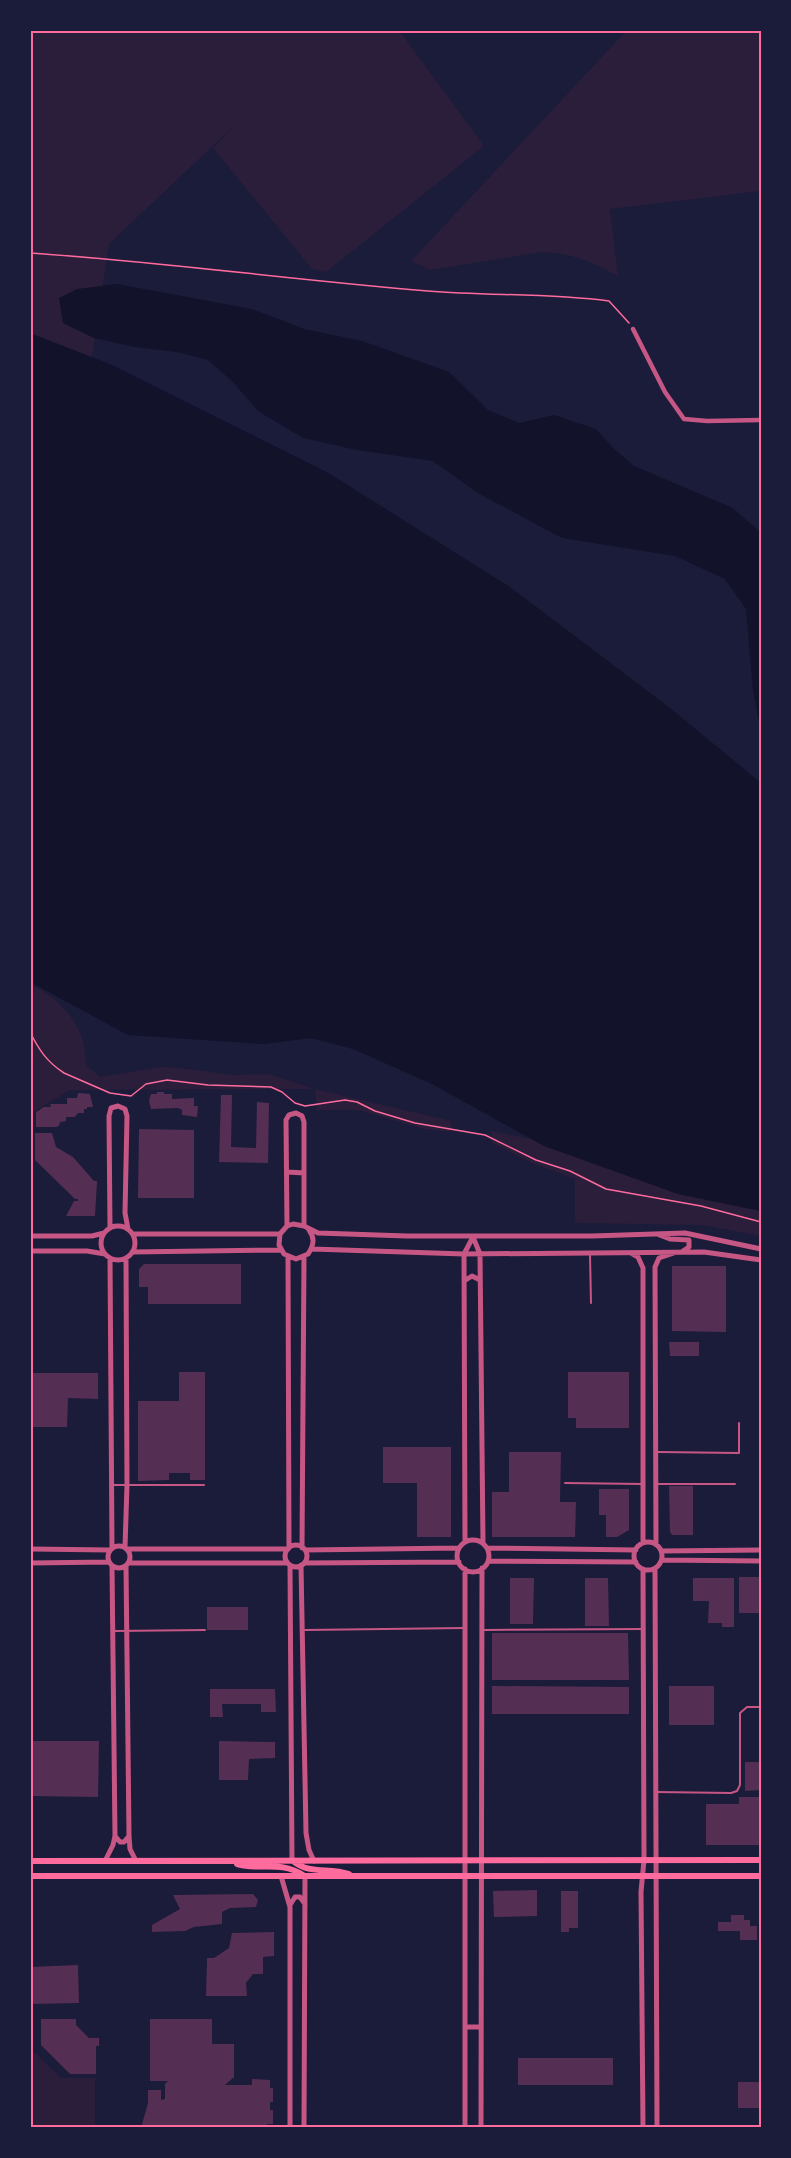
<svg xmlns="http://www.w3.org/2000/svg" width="791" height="2158" viewBox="0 0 791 2158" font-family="Cabin,sans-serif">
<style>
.green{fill:#2a1e3b}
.water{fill:#12122b}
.building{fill:#542f53}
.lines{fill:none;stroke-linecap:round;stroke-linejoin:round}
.path{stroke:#ff6b9d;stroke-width:1.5}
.service{stroke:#c65784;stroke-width:2}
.minor{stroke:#c65784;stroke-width:4.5}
.tertiary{stroke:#c65784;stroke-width:5}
.secondary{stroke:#ff6b9d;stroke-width:6}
.neatline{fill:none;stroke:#ff6b9d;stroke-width:2}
</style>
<rect width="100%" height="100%" fill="#1b1b3a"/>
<path class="green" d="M30 30H406L401 33 484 146 326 272 312 269 213 148 236 124 109 244 92 357 30 335Z
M627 30H761V191L610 209 618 276C593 262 571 253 542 252L430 270 411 261Z
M30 985C52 992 75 1016 82 1038 85 1047 85 1057 87 1066L100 1077 161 1067 179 1068 234 1075 269 1074 314 1089 70 1090 30 1114Z
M315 1089 451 1121V1132L424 1129 358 1110H317Z
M491 1131 531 1139 544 1145 678 1194 761 1211V1236L703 1225 575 1223V1179L532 1163 492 1143Z
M30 2051H33L61 2078H95V2128H30Z"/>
<path class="water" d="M117 284 252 309 304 329 362 341 449 372 488 410 519 423 554 415 596 429 614 449 634 466 733 508 761 533V732L753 690 746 609 725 579 675 556 562 538 478 493 433 461 357 450 303 438 258 411 233 382 208 360 177 352 135 347 94 338 63 323 59 298 77 289Z
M30 333 112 365 327 472 510 587 670 708 761 783V1211L678 1194 544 1146 434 1085 353 1049 311 1038 264 1044 128 1035 30 982Z"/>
<path class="building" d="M157 1092H164V1094H172V1099L194 1098V1106H198L197 1117 182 1115V1110L178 1108 151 1109 149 1101 151 1094H157Z
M78 1093 90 1094 93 1107H87V1109H84V1113H78L75 1117H66V1121L60 1122 59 1126 56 1127H36V1112L44 1107H51L50 1104H67V1098H77Z
M221 1095H232L231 1147 256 1148 257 1102 269 1103 268 1163 219 1162Z
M139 1129 194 1130V1198H138Z
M35 1133H52L56 1147 73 1157 94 1181H97L95 1216H66L74 1201H78V1199H75L35 1160Z
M144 1264H241V1304H148V1287H139V1269Z
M672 1266H726V1332L672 1331Z
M669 1342H699V1356H670Z
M179 1372H205V1480H190V1473H169V1480L138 1481V1401H179Z
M568 1372H629V1428H576V1418H568Z
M30 1373H98V1399L68 1398 67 1427H30Z
M383 1447H451V1537H417V1483H383Z
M509 1452H561L560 1502H576L575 1537H492V1492H509Z
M669 1486H693V1535H672L670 1532Z
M599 1489H629V1530L617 1537H606V1515H599Z
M739 1577H761V1613H739Z
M510 1578H534L533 1624H510Z
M585 1578H608L609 1626H585Z
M693 1578H734V1627H722V1623H708L709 1601H693Z
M207 1607H248V1630H207Z
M492 1633H628L629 1680H492Z
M492 1686 629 1687V1714H492Z
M669 1686H714V1725H669Z
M210 1689H275L276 1712H261V1704H222L223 1717H210Z
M30 1741H99L98 1797 30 1796Z
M219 1741 275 1742V1758L249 1759 248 1780H219Z
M745 1762H761V1790L745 1791Z
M739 1797H761V1845H706V1804H739Z
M537 1890V1916L494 1917 493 1891Z
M561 1891H578V1928H569V1932H561Z
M253 1894 258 1900 256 1907 230 1908 222 1912V1924L194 1927 185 1931 152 1932V1925L180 1909 173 1895Z
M731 1915H744V1920H750V1926H757V1940H740V1931H718V1922H731Z
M274 1932V1956L263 1957V1974H253L246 1983 247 1996H206L207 1958H214L229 1948 232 1933Z
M78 1965 79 2003 30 2004V1967Z
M41 2019H76V2025L89 2038H99V2046H96V2074H70L41 2045Z
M150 2019H212V2044H234V2077L225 2085H252V2079L270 2080V2088H273V2102H270V2110H273V2124H267V2128H141L148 2103V2090H161V2100L165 2099V2084L168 2081H150Z
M518 2058H613V2085H518Z
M738 2082H761V2108H738Z"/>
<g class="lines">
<path class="path" d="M30 253C163 262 295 280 428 291 488 296 548 293 609 301L629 323
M30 1032C39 1050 47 1062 64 1073L110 1093 131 1096 146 1084 167 1080 208 1085 271 1087 282 1092 295 1103 305 1106 345 1100 357 1102 375 1111 415 1123 485 1135 536 1160 570 1171 606 1189 701 1206 761 1222"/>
<path class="service" d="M590 1255 591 1303
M658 1452 739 1453V1423
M565 1483 643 1484
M658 1484H735
M114 1485H204
M305 1630 464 1628
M484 1630 643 1629
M114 1631 205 1630
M656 1792 731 1793 737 1791 740 1785V1713L747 1707H761"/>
<path class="minor" d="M633 329 665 392 684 419 707 421 761 420"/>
<path class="tertiary" d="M288 1172 304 1173
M287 1226 286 1120 289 1115 296 1113 302 1116 304 1122V1226
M101 1243a17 17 0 1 1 34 0a17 17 0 1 1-34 0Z
M110 1228 109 1116 111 1108 118 1106 125 1109 127 1116 125 1213 128 1229
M309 1230C315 1238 314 1245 308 1254L296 1259 284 1254 279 1245 280 1234 287 1226 293 1224 304 1226 318 1233 407 1236H592L685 1233 761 1249
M133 1234H280
M657 1234 670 1239 689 1240V1247L683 1251
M30 1236H92L104 1233
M473 1237 480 1254 483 1543
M312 1249 464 1254 704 1252 761 1260
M30 1251H87L105 1254
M132 1252 281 1250
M631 1253 638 1257 643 1268V1543
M288 1257 289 1548
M110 1258 112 1548
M464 1281 472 1276 480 1280
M457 1556a16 16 0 1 1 32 0a16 16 0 1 1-32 0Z
M465 1542 464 1254 473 1237
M634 1556a14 14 0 1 1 28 0a14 14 0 1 1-28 0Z
M656 1544 655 1267 659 1258 674 1253
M285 1556a11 11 0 1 1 22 0a11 11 0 1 1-22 0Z
M108 1557a11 11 0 1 1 22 0a11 11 0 1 1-22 0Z
M125 1547 127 1485 126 1258
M302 1548 304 1257
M487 1548 636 1550
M30 1549 110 1550
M127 1549H288
M305 1550 459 1548
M661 1551 761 1550
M662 1560 761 1561
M488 1561 636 1562
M30 1563 109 1562
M128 1563H287
M304 1563 459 1562
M301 1565 306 1833 309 1850 314 1861
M126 1566 129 1836 130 1849 136 1861
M290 1566 292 1861
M465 1569V2128
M655 1569 657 2128
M115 1836 120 1842H124L129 1836
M105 1861 113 1845 115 1836 112 1566
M281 1876 290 1907V2128
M290 1905 295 1897H300L305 1904
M466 2027H481
M304 2128 305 1876
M481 2128 482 1568
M643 2128 641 1892 644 1860 643 1569"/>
<path class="secondary" d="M30 1861 761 1860
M293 1861C310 1875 328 1867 349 1874
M237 1864C262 1871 279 1860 303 1875
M30 1876H761"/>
</g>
<rect width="791" height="2158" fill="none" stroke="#1b1b3a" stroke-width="63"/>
<rect x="32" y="32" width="728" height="2094" class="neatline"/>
</svg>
